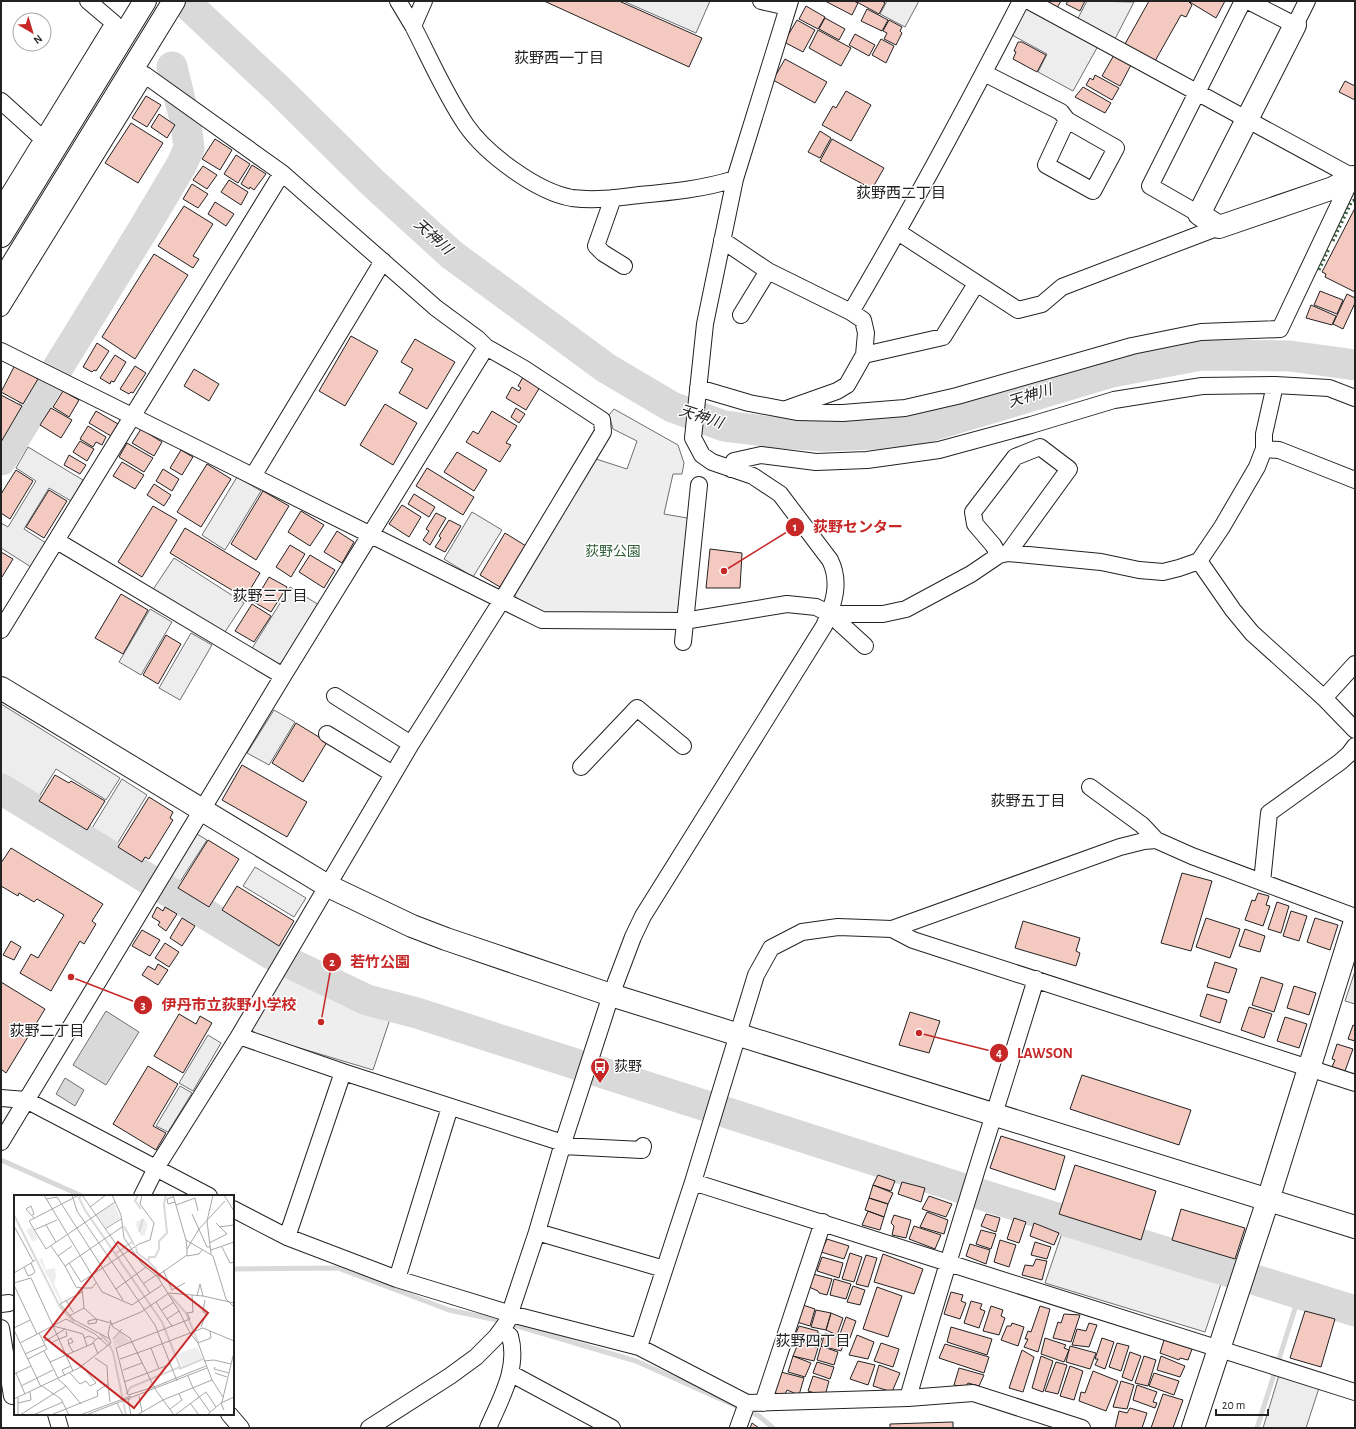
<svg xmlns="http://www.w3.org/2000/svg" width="1356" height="1429" viewBox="0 0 1356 1429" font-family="'Alegreya Sans','Noto Sans JP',sans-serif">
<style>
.green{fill:#eee;stroke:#6f6f6f}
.parking{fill:#ededed;stroke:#6f6f6f}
.water{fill:#d9d9d9;stroke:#6f6f6f}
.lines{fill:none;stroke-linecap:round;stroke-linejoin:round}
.stream{stroke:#d9d9d9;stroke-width:5}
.river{stroke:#d9d9d9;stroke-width:31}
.building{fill:#f3c9c0;stroke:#222}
.street-casing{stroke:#222;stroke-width:18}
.secondary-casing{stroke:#222;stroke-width:24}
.street{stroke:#fff;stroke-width:16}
.secondary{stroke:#fff;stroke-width:22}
.hedge{stroke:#2f5e38;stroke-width:3;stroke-dasharray:2 3;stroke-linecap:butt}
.labels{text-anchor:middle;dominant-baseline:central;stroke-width:3;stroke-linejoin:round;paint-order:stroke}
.park-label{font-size:14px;fill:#2f5e38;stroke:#fff}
.poi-label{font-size:14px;fill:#222;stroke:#fff;text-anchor:start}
.neighbourhood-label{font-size:15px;fill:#222;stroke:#fff}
.water-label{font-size:15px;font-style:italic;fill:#222;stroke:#fff}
.inset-river{fill:none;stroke:#d9d9d9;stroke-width:2}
.inset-road{fill:none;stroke:#a7a7a7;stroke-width:1}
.view{fill:#c62828;fill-opacity:0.15;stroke:#c62828;stroke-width:2}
.inset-edge{fill:none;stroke:#222;stroke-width:2}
.leader{fill:none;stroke:#c62828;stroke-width:1.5}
.callout-dot{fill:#c62828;stroke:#fff;stroke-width:1.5}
.mark-label{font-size:12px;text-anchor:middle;font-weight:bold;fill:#fff}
.callout-label{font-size:15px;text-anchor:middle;font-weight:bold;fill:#c62828;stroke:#fff;stroke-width:3;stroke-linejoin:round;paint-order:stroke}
</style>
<rect width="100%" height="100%" fill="#fff"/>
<path class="green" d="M614 409 678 445 684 463 682 474H673L664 514 693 519 682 608 677 613 545 615 518 601 514 593 596 459 627 469 637 441 613 429 609 415Z
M282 975 390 1019 373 1070 253 1034 252 1026Z
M1062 1233 1221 1284 1205 1332 1045 1283Z"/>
<path class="parking" d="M623 1H710L696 33Z
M887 1H919L905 27 880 14Z
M1087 1 1134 2 1115 39 1077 20Z
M1025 6 1098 46 1073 91 1038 72 1047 54 1010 34Z
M28 447 83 480 71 501 49 488 24 529 46 543 31 567 1 548V523L8 527 36 481 16 468Z
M237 477 261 491 225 550 202 535Z
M472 512 502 530 473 577 444 559Z
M174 558 244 603 223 635 152 591Z
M290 587 319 605 284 661 278 665 251 650Z
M150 609 172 622 141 675 119 662Z
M191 633 212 645 180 700 159 688Z
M1 704 120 778 106 800 56 769 35 803 1 782Z
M274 710 295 722 269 765 247 753Z
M122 779 147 795 114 849 89 833Z
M197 834 207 840 176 888 167 883Z
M255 867 306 898 294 917 243 886Z
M1355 971V1004L1345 1001Z
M208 1035 221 1043 193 1091 179 1083Z
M180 1086 192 1093 168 1132 156 1126Z
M1279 1375 1319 1388 1306 1428H1263Z"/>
<path class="water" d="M106 1011 139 1032 106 1085 73 1065Z
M65 1078 84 1090 75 1106 56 1094Z"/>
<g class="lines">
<path class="stream" d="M1 1160 82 1196
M233 1269 338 1268 449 1310 497 1320
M514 1325 636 1361 736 1406
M746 1410 759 1416 773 1428
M1257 1428 1300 1293"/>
<path class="river" d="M184 1 280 91 374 184 452 255 606 368 672 407 724 426 780 433 824 436 875 434 924 428 1112 372 1201 355 1290 356 1355 365
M1 460 144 228 182 164 189 148 186 124 172 67
M1 789 271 954 367 1000 417 1013 986 1196 1355 1311"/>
</g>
<path class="building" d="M544 1H619L702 38 689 67Z
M825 1H854L858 3 852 15Z
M855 1H882L885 3 879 14Z
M1044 1H1061L1057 8Z
M1068 1H1085L1080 11 1066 4Z
M1149 1H1188L1192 5 1186 17 1181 15 1155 61 1125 44Z
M1188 1H1225L1216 18Z
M806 6 825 17 818 29 799 19Z
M867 9 888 20 882 31 861 21Z
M825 18 845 29 839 40 819 29Z
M797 20 815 30 803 52 784 42Z
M889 20 902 27 900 31 902 33 896 45 884 39 887 33 883 31Z
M818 30 851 48 841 66 809 48Z
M855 34 875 45 869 56 849 45Z
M881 39 894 46 886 63 872 55Z
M1018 42H1022L1046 55 1037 72 1013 59 1016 52 1014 51Z
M1114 55 1131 65 1120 86 1102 76Z
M785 59 827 82 815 103 773 80Z
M1095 75 1119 88 1112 100 1086 85 1090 78 1093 80Z
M1345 81 1355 86V100L1339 92Z
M1083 87 1111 103 1105 113 1075 97Z
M846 91 871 105 851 141 822 125 833 106 836 108Z
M146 96 161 105 147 127 132 118Z
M159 114 175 125 167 138 151 127Z
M131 123 163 143 138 183 105 163Z
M820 131 831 138 820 158 808 152Z
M215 139 232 150 220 170 202 159Z
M832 139 884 168 872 189 820 161Z
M236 155 250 164 238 183 224 174Z
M252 165 266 174 254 190 250 187 249 189 241 184Z
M203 166 217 175 207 189 193 180Z
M229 180 248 192 241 205 221 192Z
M192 184 208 194 198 208 183 199Z
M215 202 234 214 226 226 208 214Z
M184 206 213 224 193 256 199 259 193 268 158 246Z
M1355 208V292L1325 277 1326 274 1322 272Z
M154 254 188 275 135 359 102 337Z
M1320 291 1343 300 1337 314 1314 305Z
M1347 294 1355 298V303L1343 329 1333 324Z
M1311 305 1336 316 1332 325 1306 318Z
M351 336 378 351 345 406 319 391Z
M415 339 455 362 427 409 399 393 413 369 401 362Z
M97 343 109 351 96 371 94 370 92 372 83 367Z
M115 355 126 362 114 382 111 381 110 384 100 378Z
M15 365 38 379 23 404 1 392Z
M135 366 146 373 133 393 131 392 129 394 120 389Z
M194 369 219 384 209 401 184 386Z
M523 377 540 387 526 410 506 398 512 387 519 391 521 388 518 386Z
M63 391 79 400 69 417 53 407Z
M1 395 22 406 1 442Z
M385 404 417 423 393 465 360 445Z
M51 408 72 420 61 438 40 425Z
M516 408 525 414 519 423 511 417Z
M96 411 118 424 111 436 89 423Z
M492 411 517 426 506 443 511 445 500 462 466 442 473 431 478 434Z
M88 426 106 437 102 445 96 442 93 447 80 439Z
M141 429 162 442 154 456 132 443Z
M80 441 94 449 87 461 73 452Z
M127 443 153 458 144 472 119 457Z
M181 450 193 457 182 475 170 468Z
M457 452 487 470 474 491 444 472Z
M69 455 86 465 80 474 64 465Z
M122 462 144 475 135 489 113 476Z
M207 464 231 479 201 527 177 512Z
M427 468 474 497 463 515 416 486Z
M163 469 179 479 172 491 156 481Z
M16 470 33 481 10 519 1 513V494Z
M154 484 171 495 164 506 147 495Z
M49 490 67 501 44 538 26 527Z
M263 491 289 506 256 560 231 544Z
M414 494 435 507 429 517 408 504Z
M402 505 421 517 409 537 389 524Z
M153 506 177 520 142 577 118 562Z
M301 511 324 525 310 546 288 532Z
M436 513 446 518 430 545 423 540 429 531 426 529Z
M449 520 461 526 445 552 435 547 441 538 439 536Z
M185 528 260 573 245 598 170 553Z
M337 531 354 542 342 563 324 552Z
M505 533 526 546 500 587 480 575Z
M290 545 305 554 291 577 276 567Z
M710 549 742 553 740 588H706Z
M1 552 13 559 2 577 1 576Z
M310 555 335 570 324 588 299 572Z
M269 577 287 587 271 612 254 602Z
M121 594 148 610 123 654 95 638Z
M252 604 271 616 254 642 235 631Z
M166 635 181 644 158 684 143 675Z
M296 723 327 742 303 782 272 763Z
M242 765 307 802 287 837 222 800Z
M55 775 69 783 71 781 105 801 87 830 39 801Z
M149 797 173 812 170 818 173 820 149 859 145 857 142 862 118 847Z
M208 840 239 859 209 907 178 888Z
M11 848 103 904 92 921 96 924 84 944 80 941 51 991 20 973 31 954 38 958 64 915 37 899 34 902 19 893 18 896 1 886V863Z
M1182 873 1212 881 1191 951 1161 943Z
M237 886 294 921 279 946 222 910Z
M1258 893 1269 896 1266 905 1270 906 1263 926 1245 920 1252 900 1255 901Z
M1277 902 1289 906 1281 933 1268 929Z
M157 907 163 911 165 907 177 914 166 931 158 925 160 922 152 917Z
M1291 911 1307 916 1299 941 1283 936Z
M182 918 195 926 182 946 170 938Z
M1206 918 1240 929 1230 958 1196 947Z
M1315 918 1338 925 1330 950 1307 942Z
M1023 921 1080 938 1076 951 1080 953 1076 966 1015 948Z
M1245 929 1265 936 1260 952 1239 946Z
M142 930 160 940 150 956 132 946Z
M11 941 21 947 14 960 3 955Z
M165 943 179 952 169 967 155 958Z
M1215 962 1237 969 1229 993 1207 987Z
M158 964 168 970 158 985 142 975 148 966 155 970Z
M1261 977 1283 984 1274 1012 1252 1005Z
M1 982 45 1009 6 1073 1 1069Z
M1294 986 1316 993 1309 1015 1287 1008Z
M1207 994 1227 1000 1220 1023 1200 1016Z
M1249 1007 1272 1014 1264 1038 1241 1030Z
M910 1012 940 1021 929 1053 899 1045Z
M179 1014 196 1024 200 1016 212 1023 183 1073 154 1056Z
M1285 1017 1307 1024 1299 1048 1277 1041Z
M1353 1025 1355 1026V1041L1348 1039Z
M1337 1044 1353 1049 1345 1071 1332 1067 1335 1060 1332 1059Z
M148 1066 178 1084 153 1126 166 1133 156 1150 113 1124Z
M1082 1075 1191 1110 1179 1145 1070 1109Z
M1001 1136 1065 1156 1055 1190 990 1168Z
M1075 1165 1156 1191 1141 1240 1059 1214Z
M878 1175 895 1181 891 1191 873 1185Z
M902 1182 925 1188 921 1202 898 1194Z
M873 1185 893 1193 888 1204 869 1198Z
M929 1196 952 1204 946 1217 922 1209Z
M869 1198 888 1204 884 1217 865 1210Z
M1181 1209 1245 1228 1235 1259 1172 1240Z
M868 1211 884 1217 880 1230 862 1225Z
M927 1212 948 1220 944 1234 920 1227Z
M986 1214 1000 1218 996 1232 981 1226Z
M894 1215 911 1220 906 1238 892 1235 894 1226 891 1223Z
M1014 1218 1026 1222 1019 1243 1007 1239Z
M1034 1223 1059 1233 1054 1245 1030 1236Z
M914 1226 941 1235 935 1249 909 1239Z
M981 1230 996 1234 991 1249 976 1244Z
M827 1239 849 1246 844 1259 821 1252Z
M1000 1240 1016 1245 1009 1267 994 1262Z
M1035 1242 1051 1247 1047 1259 1031 1255Z
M970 1244 990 1250 986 1264 966 1256Z
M850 1253 862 1257 854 1282 842 1279Z
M883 1254 923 1269 914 1294 874 1282Z
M866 1255 877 1258 868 1287 856 1284Z
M822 1257 843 1263 839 1278 817 1271Z
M1036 1259 1047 1261 1042 1280 1022 1275 1025 1265 1033 1266Z
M813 1274 832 1279 827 1295 819 1293 818 1291 809 1287Z
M834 1279 851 1284 846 1299 830 1295Z
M853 1286 865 1290 860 1305 847 1302Z
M877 1287 902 1296 888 1337 863 1329Z
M951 1292 963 1295 961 1301 966 1303 960 1319 944 1314Z
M971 1301 982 1304 980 1309 985 1311 979 1328 964 1323Z
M803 1305 815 1309 810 1326 797 1322Z
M991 1306 1003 1310 1001 1316 1005 1318 999 1335 983 1331Z
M1040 1306 1050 1309 1038 1352 1024 1347 1028 1339H1025L1028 1331 1031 1332Z
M816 1310 831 1313 826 1330 811 1327Z
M1305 1311 1335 1319 1321 1367 1290 1358Z
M831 1313 843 1318 837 1335 826 1330Z
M1064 1314 1080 1315 1071 1342 1053 1338 1058 1322 1061 1323Z
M846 1317 856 1321 850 1338 840 1334Z
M1012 1323 1024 1327 1018 1346 1001 1340 1007 1326H1011Z
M1089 1323 1097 1325 1089 1347 1072 1345 1077 1329 1086 1331Z
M799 1326 818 1331V1333L823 1335 818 1348 802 1342 804 1335 796 1333Z
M951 1327 992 1339 987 1355 947 1342Z
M825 1333 845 1340 841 1351 821 1346Z
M857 1335 874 1342 868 1359 849 1355Z
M1045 1338 1066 1345 1064 1348 1069 1350 1064 1362 1041 1354Z
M1102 1338 1114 1342 1105 1369 1095 1365 1098 1359H1095Z
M1164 1340 1192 1349 1188 1360 1180 1358 1179 1360 1160 1353Z
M799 1341 818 1348 814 1361 793 1356Z
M881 1343 899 1349 893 1367 874 1361Z
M1117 1343 1129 1346 1121 1371 1109 1367Z
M945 1344 989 1357 984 1373 939 1358Z
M821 1346 838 1352 834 1365 817 1360Z
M1070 1346 1096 1353 1090 1369 1066 1362Z
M1022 1350 1034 1357 1023 1392 1009 1388Z
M1130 1352 1141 1356 1132 1381 1122 1377Z
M793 1356 811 1363 805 1377 788 1372Z
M1041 1356 1053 1361 1043 1392 1032 1388Z
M1144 1356 1156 1360 1148 1386 1135 1383Z
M1161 1356 1185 1366 1180 1377 1157 1370Z
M858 1361 875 1365 868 1385 850 1379Z
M817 1362 834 1367 830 1379 813 1373Z
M1056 1362 1067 1365 1058 1394 1045 1391Z
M879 1365 900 1373 892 1392 873 1386Z
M1070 1366 1083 1371 1074 1400 1060 1396Z
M959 1368 984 1375 979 1386 968 1383 965 1388 954 1385Z
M1093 1371 1118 1381 1106 1411 1079 1401 1081 1392 1085 1393Z
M781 1372 804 1378 799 1395 787 1390 784 1396 773 1392Z
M1154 1373 1179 1381 1174 1395 1149 1386Z
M813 1376 829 1381 825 1396 808 1391Z
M1121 1381 1134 1385 1127 1409 1113 1407Z
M1137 1385 1157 1392 1153 1402 1157 1403 1155 1408 1133 1400Z
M1163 1394 1183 1400 1173 1428H1151Z
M1130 1408 1147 1413 1142 1428H1115L1119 1411 1127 1413Z
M953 1422V1428H890V1424Z
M752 1423 759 1428H750Z"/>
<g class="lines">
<defs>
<path id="street" d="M398 1 413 26
M424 1 413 26C430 59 445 94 466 125 486 154 537 192 572 198 595 201 616 198 639 195 672 192 703 189 735 179
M761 1 788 7
M1029 1 1353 177
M1248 1 1295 25 1307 1
M984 73 1061 112 1067 120 1116 148 1093 191 1046 165 1067 120
M1 101 43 139
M613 198 596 246 603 253 624 266
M1 207 114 23 88 1
M1199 214 1150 186 1243 1
M898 232 1018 310 1042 304 1062 287 1219 227
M722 240 768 271 851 312 863 320 866 333 864 355 847 385 837 391 789 408
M1 308 145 75 282 173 436 308 478 339 486 347 523 368 602 420 603 432 502 600 411 744 239 1036 156 1168 142 1196
M851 312C911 210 967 106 1021 1
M741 315 768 271
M1 351 542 620 684 621 787 604 816 607 830 614 865 646
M864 355 943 337 976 284
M698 388 749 403 797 412 843 413 905 408 957 396 1132 346 1201 332 1280 329 1353 175
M1264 449 1279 450 1355 480
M731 469 734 461 761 455 816 462 867 460 939 450 1031 425 1114 400 1202 386 1275 385 1329 388 1355 398
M253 476 383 261
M999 555 993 545 975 524 973 512 1015 457 1040 447 1069 469 1008 553
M1199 561 1233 610 1252 633 1324 698 1355 730
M830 614H883L906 609 971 574 999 555 1008 553 1101 562 1139 570 1163 572 1179 568 1199 561 1222 527 1257 467 1264 449V434L1275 385
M1 630 282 173
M683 642 699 485
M283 676 486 347
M335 696 411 744
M1324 698 1355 664
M327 734 393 774
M581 767 637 708 683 746
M1090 787 1142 825 1156 840
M1262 882 1269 813 1340 762 1349 754 1355 746
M892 929 913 940 1355 1083
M343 1072 563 1143
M1 1098 26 1100 209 1196
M1 1142 283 676 57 541
M562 1146 642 1150 643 1146
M693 1182 1355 1392
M233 1209 287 1237 343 1072 239 1036
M537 1232 664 1269
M287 1237 397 1279 511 1314 639 1347 747 1403 908 1398 973 1393 1082 1428
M397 1279 450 1107
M1 1304 9 1303
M1 1328 12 1396H15
M639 1347 693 1182 756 975 771 948 802 932 838 927 892 929 1120 847 1144 841 1156 840 1192 856 1355 917
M510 1373 612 1428
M908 1398C948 1258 993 1119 1036 979
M763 1403 823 1222
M56 1414 60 1428
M229 1414 241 1428
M369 1428 450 1376 476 1357 496 1337 507 1322 537 1232 563 1143 611 995 633 937 643 916 824 626C834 604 841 582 830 560L780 494 753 476 712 462 702 455 693 438 705 324 735 179 790 1
M488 1428C501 1398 519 1368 510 1336L501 1330
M738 1428 747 1403"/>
<path id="secondary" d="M1295 25 1199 214 1219 227 1333 188 1353 177 1355 178
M1 236 145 1
M1 283 174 1
M1 688 326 885 412 926 446 939 611 995 1355 1227
M1193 1428 1268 1200 1355 921"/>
</defs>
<use href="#street" class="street-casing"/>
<use href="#secondary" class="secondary-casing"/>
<use href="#street" class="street"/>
<use href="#secondary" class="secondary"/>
<path class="hedge" d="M1333 241 1352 201 1355 200
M1319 270 1329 249"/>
</g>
<defs>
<symbol id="bus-pin" viewBox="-11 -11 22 30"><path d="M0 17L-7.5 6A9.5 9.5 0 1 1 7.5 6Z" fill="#c62828" stroke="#fff"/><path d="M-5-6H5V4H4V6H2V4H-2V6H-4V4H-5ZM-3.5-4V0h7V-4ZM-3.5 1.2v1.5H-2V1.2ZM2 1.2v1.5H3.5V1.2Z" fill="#fff"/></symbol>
</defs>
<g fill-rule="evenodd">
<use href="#bus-pin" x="589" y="1056" width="22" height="30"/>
</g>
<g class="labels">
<g class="park-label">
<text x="613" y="552">荻野公園</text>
</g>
<g class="poi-label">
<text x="614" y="1067">荻野</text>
</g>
<g class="neighbourhood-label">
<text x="559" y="58">荻野西一丁目</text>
<text x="901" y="193">荻野西二丁目</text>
<text x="270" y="596">荻野三丁目</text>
<text x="1028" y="801">荻野五丁目</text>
<text x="47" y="1031">荻野二丁目</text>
<text x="813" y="1341">荻野四丁目</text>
</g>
<g class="water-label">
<text transform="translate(433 237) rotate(42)">天神川</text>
<text transform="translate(1030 396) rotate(-17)">天神川</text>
<text transform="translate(701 417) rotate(18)">天神川</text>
</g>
</g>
<g transform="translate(14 1195)">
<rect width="220" height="220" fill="#fff"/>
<path d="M100 8 106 23 92 33 83 20ZM129 23 134 30 131 40 127 41 121 28ZM18 32 24 43 19 47 12 35ZM28 63 32 75 41 73 42 82 40 88 49 107 47 108 25 64ZM106 137 117 147 104 151 103 149 101 154 99 146ZM183 152 188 163 168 171 163 159Z" fill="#eee"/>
<path class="inset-river" d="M124 0 121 6 127 14M67 1 65 3 71 15 148 127 166 172 117 192 112 199M0 20 46 112 60 127M110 31 120 50M125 37 129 24M122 52 123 58 134 66M101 59 118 47M146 84 142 74 134 66 135 62H141L145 54V46L153 38 150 9 152 0M156 100 172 118 184 147M86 139 94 147 99 157 112 220M165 174 189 164"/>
<path class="inset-road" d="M30 0 88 97 118 110 148 90M58 0 63 16 141 130 163 186M65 0 15 26 32 54 101 7M68 0 136 98M98 0 107 20 110 43 128 69 143 81 165 116M159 0 172 45 199 61 212 104 220 112M210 0 220 16M159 2 153 4 154 9 161 7M32 4 43 2 109 105M162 10 181 3 184 16M76 12 92 0M178 19 193 52H196M18 20 20 19 17 11 12 14 20 23M32 30 42 47M0 31 19 66M205 32 220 30M91 34 107 24M20 35 43 25M172 45 173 54 185 34 211 6M195 48 213 39 202 28M37 51 51 71 108 32M208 52 216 68 220 67M173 54V61L185 59 188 55M197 55 220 47M197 59 193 26 199 0M44 61 58 51M55 68 67 87 125 49 136 45 140 28 126 9 128 0M51 71 62 92 68 93M10 72 14 81 19 79 21 77 17 68 21 65M149 75 158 95M0 78 17 68M143 81 173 60M0 88 17 83 39 131 51 134 35 144M129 89 142 80M0 90 23 139M102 94 132 72M158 95 171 88M68 97 46 109 60 125 96 144M183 101 186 89 189 101M52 105 59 117M142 107 153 124M70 113 68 93H78L82 88M148 115 160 107M55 121 70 113 82 124 97 128M82 124 74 126V129L82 128 83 124M96 125 99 132 116 143 141 194 160 220M39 131 59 176M158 131 153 124 165 116 176 138 184 148 198 185M187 132 192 119 189 117 191 105M0 133 16 125M51 134 69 139 73 151M0 135 27 192M70 143 75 141 81 144M99 144 108 134M30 146 35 144 37 148 45 144 53 141 52 136M6 148 52 124 81 139 94 151M184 148 197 143 196 136M55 149 59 147 57 143 54 145 55 150 59 157M30 156 36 167 80 148M11 159 31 150M84 159 79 147 84 143 88 144M14 164 33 154 25 138M106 164 137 153M190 166 200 165 217 169M36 167 45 185 52 191M201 172 200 174 215 178M145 174 137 153 189 133 220 146M109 175 128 168M2 178 11 199M56 178 66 189 72 186 76 191 82 188 69 172M201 178 213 182M0 179 17 171M51 181 48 175 57 171M174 181 179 193 196 217M110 187 157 169M94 189 96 207M7 191 39 175M28 191 47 204 55 220M140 192 114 200 102 153 176 124 173 118 179 117 178 100M140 192 192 171M125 201 128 217M4 203V220M0 204 65 173 97 148 94 139 96 130 127 117 155 98 189 101 220 108M116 204 114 205 117 220M4 208 17 205 16 197M103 208 109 220M176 208 185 220M156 214 168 205 165 199M210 215 207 208 220 202M6 220 52 191 67 209M19 220 49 207M37 220 84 201 83 196 94 189 93 171 81 163M66 220 117 201M72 220 193 173M123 220 149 205 198 185 209 202M161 220 192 197 202 212M193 220 208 207 220 157"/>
<path class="view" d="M104 47 194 118 120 213 30 142Z"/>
<rect width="220" height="220" class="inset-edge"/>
</g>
<path class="leader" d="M724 571L795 527M321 1022L332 962M71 977L143 1005M919 1033L999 1053"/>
<g class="callout-dot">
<circle cx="724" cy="571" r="4"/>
<circle cx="321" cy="1022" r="4"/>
<circle cx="71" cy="977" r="4"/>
<circle cx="919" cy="1033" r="4"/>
<circle cx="795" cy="527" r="10"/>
<circle cx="332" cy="962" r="10"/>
<circle cx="143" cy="1005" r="10"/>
<circle cx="999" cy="1053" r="10"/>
</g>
<g class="mark-label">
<text x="795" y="531">1</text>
<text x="332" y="966">2</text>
<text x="143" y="1009">3</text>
<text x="999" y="1057">4</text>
</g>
<g class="callout-label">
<text x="858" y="532">荻野センター</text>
<text x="380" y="967">若竹公園</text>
<text x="229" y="1010">伊丹市立荻野小学校</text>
<text x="1045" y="1058">LAWSON</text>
</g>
<rect width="1356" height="1429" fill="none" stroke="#222222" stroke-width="4"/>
<g transform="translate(32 32) rotate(142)"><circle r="19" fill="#ffffff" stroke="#a7a7a7"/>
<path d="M0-3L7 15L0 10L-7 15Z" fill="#c62828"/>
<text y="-6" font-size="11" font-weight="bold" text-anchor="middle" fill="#222222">N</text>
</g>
<path d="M1216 1409v6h52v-6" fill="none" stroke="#222222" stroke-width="2"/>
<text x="1222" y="1409" font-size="12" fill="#222222" stroke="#ffffff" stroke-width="3" paint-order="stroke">20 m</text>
</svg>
